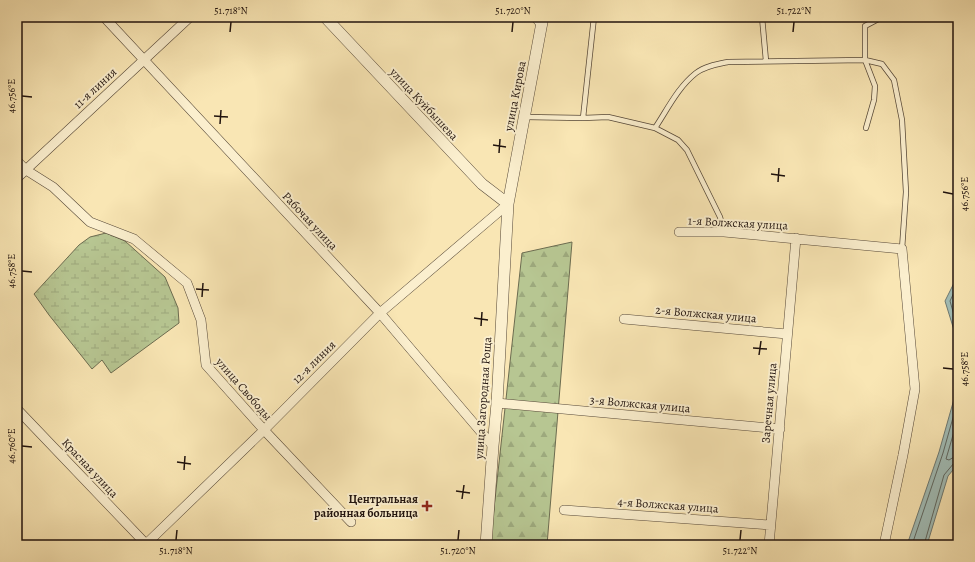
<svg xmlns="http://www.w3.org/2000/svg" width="975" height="562" viewBox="0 0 975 562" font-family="Alegreya,serif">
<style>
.forest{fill:url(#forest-firs);stroke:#6c6c50}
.wetland{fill:url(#wetland-marsh);stroke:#6c6c50}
.water{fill:#a1bdb7;stroke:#6d7973}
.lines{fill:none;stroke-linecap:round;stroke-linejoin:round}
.shore{stroke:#606862;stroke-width:1}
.service-casing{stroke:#564838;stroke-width:6}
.minor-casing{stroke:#564838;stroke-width:10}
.tertiary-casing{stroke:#564838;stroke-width:12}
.service{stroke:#fbefce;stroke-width:4.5}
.minor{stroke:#fbefce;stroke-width:9}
.tertiary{stroke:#fbefce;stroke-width:11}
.ticks{fill:none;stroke:#20130e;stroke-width:1.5}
.poi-dot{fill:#8f2418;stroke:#fbefce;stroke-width:1.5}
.labels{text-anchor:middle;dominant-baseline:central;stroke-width:4;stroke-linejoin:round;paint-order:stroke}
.street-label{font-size:12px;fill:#20130e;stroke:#fbefce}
.poi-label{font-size:12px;font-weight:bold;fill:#20130e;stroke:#fbefce;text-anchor:end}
.neatline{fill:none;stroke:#20130e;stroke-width:1.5}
.ticks-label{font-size:10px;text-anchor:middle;fill:#20130e}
</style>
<defs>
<pattern id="forest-firs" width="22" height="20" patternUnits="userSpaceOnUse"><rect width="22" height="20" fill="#b7c692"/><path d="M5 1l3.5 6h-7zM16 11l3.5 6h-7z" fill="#9da97d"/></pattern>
<pattern id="wetland-marsh" width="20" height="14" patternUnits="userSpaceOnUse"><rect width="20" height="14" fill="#b7c692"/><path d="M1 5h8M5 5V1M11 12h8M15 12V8" fill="none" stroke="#9da97d"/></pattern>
</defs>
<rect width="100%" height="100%" fill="#f9e6b4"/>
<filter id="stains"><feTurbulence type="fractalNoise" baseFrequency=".005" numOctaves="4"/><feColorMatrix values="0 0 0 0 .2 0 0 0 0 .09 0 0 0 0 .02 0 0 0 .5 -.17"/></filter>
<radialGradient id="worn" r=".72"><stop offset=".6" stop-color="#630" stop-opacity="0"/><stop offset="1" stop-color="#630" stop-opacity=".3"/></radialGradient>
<path class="forest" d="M572 242 547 545H490L522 253Z"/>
<path class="wetland" d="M106 233 125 241 165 277 178 308 179 323 111 373 102 360 92 369 49 315 34 294 79 245 90 237Z"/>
<path class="water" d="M958 275V343L945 301Z
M958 385V464L948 476 927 545H907L939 452Z"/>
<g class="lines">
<path class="shore" d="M958 284 950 301 958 329
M958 418 946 459 949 460 954 457H958
M912 545 943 453 958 400
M924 545 944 475 954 463 958 462"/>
<defs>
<path id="service" d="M762 17 766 61
M865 60 882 64 894 80 902 120 906 192 902 249
M865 60 875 86 874 100 866 128
M525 117 583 118 608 117 655 128C667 110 678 87 696 73 705 66 718 64 728 62L865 60V26L882 17
M583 118 594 17
M655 128 678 140 687 150 720 217 724 232"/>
<path id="minor" d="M104 17 380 313 493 446
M535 17 542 25
M17 161 26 170 53 187 90 222 134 239 187 283 201 320 206 365 264 430 351 522
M17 178 190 17
M679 232H724L902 249 915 389 903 455 884 545
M624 319 787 334
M497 403 780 429
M17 409 146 544
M564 510 770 525
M145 545 264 430 380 313 508 204
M769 545 796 238"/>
<path id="tertiary" d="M325 17 482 184 508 204
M486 545 493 446 497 403 508 204 543 17"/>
</defs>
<use href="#service" class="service-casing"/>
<use href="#minor" class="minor-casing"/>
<use href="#tertiary" class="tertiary-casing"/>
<use href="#service" class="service"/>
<use href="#minor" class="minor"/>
<use href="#tertiary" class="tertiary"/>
</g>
<path class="ticks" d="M230 32 231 22M512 32 513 22M793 32 794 22M22 96 32 97M214 116 228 117M220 124 221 110M493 145 506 147M499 153 500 139M771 174 785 176M778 182 779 168M943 192 953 194M22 271 32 272M196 289 209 290M202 297 203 283M474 318 488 320M481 326 482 312M753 348 767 349M759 355 761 341M943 368 953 369M22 446 32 447M177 462 191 464M184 470 185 456M456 491 470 493M462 499 464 485M176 540 177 530M458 540 459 530M740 540 741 530"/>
<path class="poi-dot" d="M425 500h4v4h4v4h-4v4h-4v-4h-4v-4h4z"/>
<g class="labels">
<g class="street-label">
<text transform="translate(95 88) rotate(-43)">11-я линия</text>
<text transform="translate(515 96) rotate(-79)">улица Кирова</text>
<text transform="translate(424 104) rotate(47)">улица Куйбышева</text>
<text transform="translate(310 221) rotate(47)">Рабочая улица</text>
<text transform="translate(738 223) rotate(3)">1-я Волжская улица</text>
<text transform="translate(706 314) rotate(5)">2-я Волжская улица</text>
<text transform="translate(314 362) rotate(-45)">12-я линия</text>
<text transform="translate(244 389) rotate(49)">улица Свободы</text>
<text transform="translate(483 398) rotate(-86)">улица Загородная Роща</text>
<text transform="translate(769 403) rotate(-85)">Заречная улица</text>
<text transform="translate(640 404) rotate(5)">3-я Волжская улица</text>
<text transform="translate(90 468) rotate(47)">Красная улица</text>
<text transform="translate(668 505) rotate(4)">4-я Волжская улица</text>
</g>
<g class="poi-label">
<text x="418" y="499">Центральная<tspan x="418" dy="14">районная больница</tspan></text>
</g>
</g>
<rect width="975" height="562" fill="none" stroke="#f9e6b4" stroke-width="44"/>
<rect x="22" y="22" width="931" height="518" class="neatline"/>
<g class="ticks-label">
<text x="231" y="14">51.718°N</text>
<text x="513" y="14">51.720°N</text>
<text x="794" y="14">51.722°N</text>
<text transform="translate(11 96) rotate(-90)" y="4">46.756°E</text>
<text transform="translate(964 194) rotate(-90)" y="4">46.756°E</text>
<text transform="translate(11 271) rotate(-90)" y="4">46.758°E</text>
<text transform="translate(964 369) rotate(-90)" y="4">46.758°E</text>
<text transform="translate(11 446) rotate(-90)" y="4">46.760°E</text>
<text x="176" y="554">51.718°N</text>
<text x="458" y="554">51.720°N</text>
<text x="740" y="554">51.722°N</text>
</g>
<rect width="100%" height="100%" filter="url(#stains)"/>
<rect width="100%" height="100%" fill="url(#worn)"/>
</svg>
